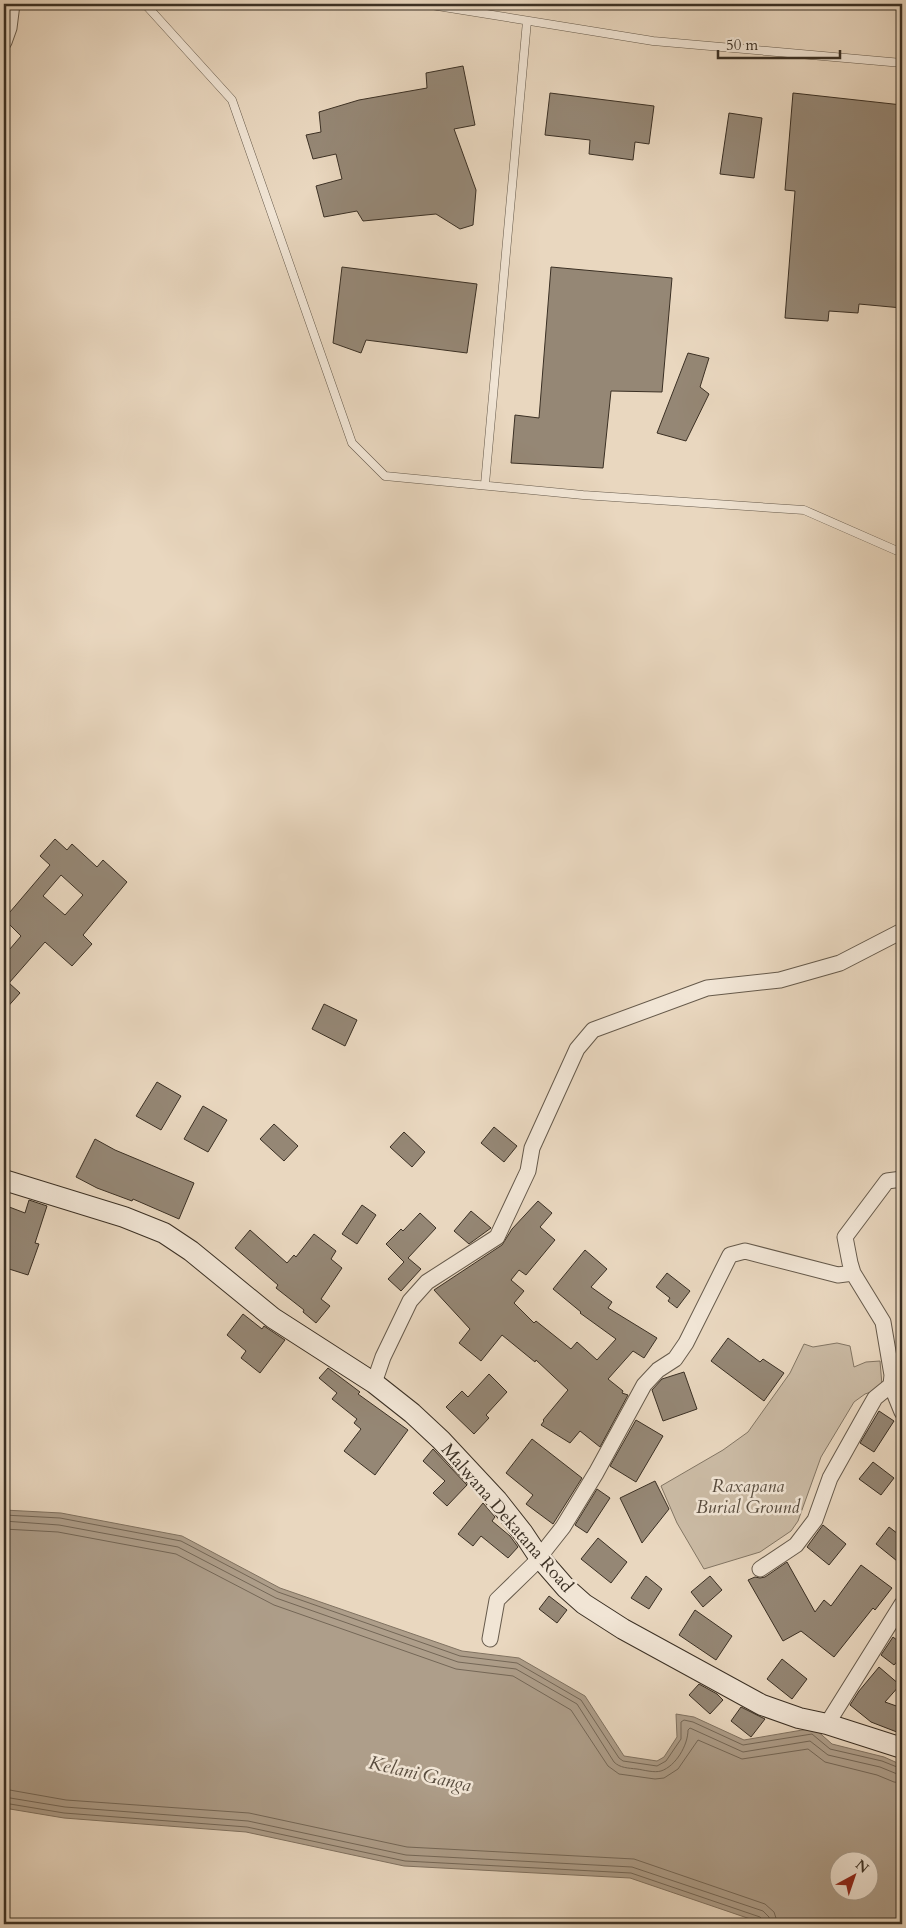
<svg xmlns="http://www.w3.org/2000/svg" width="906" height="1928" viewBox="0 0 906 1928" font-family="Cardo,serif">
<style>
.green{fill:#cbbba5;stroke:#837664}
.water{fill:#ae9e8a;stroke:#807261;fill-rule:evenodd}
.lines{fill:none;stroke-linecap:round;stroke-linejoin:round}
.shore{stroke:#746757;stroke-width:1}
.building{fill:#958775;stroke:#3b3024;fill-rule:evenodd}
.service-casing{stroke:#665a4b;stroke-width:9}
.minor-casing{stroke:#665a4b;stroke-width:17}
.secondary-casing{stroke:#3b3024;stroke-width:22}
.service{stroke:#f1e5d5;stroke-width:8}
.minor{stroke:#f1e5d5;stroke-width:15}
.secondary{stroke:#f1e5d5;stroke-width:20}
.labels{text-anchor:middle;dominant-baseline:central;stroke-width:5;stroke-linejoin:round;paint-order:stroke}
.park-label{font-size:18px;font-style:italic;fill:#584c3e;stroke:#f1e5d5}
.street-label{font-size:18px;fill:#3b3024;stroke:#f1e5d5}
.water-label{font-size:19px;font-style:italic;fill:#584c3e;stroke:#f1e5d5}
</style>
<rect width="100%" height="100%" fill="#e9d7bf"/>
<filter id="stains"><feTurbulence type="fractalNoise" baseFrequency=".004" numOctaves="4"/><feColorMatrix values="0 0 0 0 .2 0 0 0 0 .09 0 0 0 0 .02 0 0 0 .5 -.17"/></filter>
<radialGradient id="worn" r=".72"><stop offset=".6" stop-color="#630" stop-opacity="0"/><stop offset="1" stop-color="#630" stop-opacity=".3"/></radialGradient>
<path class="green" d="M837 1343 850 1346 854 1367 866 1362 880 1361 882 1385 874 1391 865 1394 854 1402 821 1457 798 1521 791 1531 760 1552 704 1569 677 1523 661 1486 723 1450 748 1432 790 1373 804 1344 813 1347Z"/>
<path class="water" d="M4 1510 61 1513 182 1536 280 1588 462 1651 519 1658 585 1696 624 1756 657 1761 664 1757 677 1737 676 1714 694 1717 744 1740 814 1728 832 1744 884 1757 902 1765V1924H765L630 1878 404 1866 246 1832 64 1818 4 1808ZM838 1860H868V1890H838Z"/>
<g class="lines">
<path class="shore" d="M4 1515 60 1518 181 1541 278 1592 460 1656 517 1663 581 1700 619 1758 623 1761 657 1766 666 1761 681 1739V1722L684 1720 693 1722 743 1745 812 1734 830 1749 882 1761 902 1769
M4 1521 59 1525 178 1547 276 1598 458 1662 516 1669 577 1704 614 1762C620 1768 628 1768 637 1769 644 1770 654 1773 661 1771 676 1766 688 1745 688 1730L690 1728 743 1752 810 1741 828 1755 880 1767 902 1776
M4 1529 58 1532 176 1554 274 1605 456 1669 513 1676 571 1710 608 1766 619 1774 655 1779 664 1778 678 1769 698 1740 742 1759 808 1749 825 1762 877 1775 894 1782 902 1783
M4 1789 66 1800 249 1813 407 1847 634 1859 765 1904 774 1912 778 1924
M4 1797 65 1807 248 1821 406 1855 632 1867 763 1911 769 1917 770 1924
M4 1803 64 1813 247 1827 405 1861 631 1873 760 1917 763 1920 764 1924"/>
</g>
<path class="building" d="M463 66 475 125 454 129 476 190 473 225 460 229 436 214 363 221 357 211 324 217 316 186 342 179 336 154 313 159 306 135 321 132 319 112 359 100 427 88 426 73Z
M550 93 654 106 649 144 635 142 633 160 589 154 590 140 545 135Z
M793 93 902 105V308L859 304 858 313 829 311 828 321 785 318 795 191 785 190Z
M729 113 762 118 754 178 720 174Z
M342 267 477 284 467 353 366 340 361 353 333 343Z
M551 267 672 278 662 392 611 391 603 468 511 463 515 415 539 418Z
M688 353 709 358 700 387 709 394 686 441 657 433Z
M55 839 67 850 72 844 97 867 103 860 127 882 83 935 92 944 72 966 45 942 9 983 20 993 4 1011V956L21 936 4 919 50 865 40 856ZM61 875 83 895 65 915 43 896Z
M324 1004 357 1020 345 1046 312 1029Z
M157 1082 181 1096 161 1130 136 1116Z
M203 1106 227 1120 208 1152 184 1139Z
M274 1124 298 1146 284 1161 260 1139Z
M494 1127 517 1146 504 1162 481 1143Z
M404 1132 425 1152 412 1167 390 1147Z
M95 1139 115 1150 194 1183 179 1219 133 1199 132 1201 97 1188 76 1177Z
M29 1200 47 1206 35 1243 39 1244 28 1275 6 1268 8 1263 4 1262V1205L25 1213Z
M538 1201 552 1213 540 1227 555 1240 526 1275 519 1270 511 1280 524 1291 514 1303 534 1323 536 1321 571 1349 577 1342 597 1360 616 1339 580 1313 581 1312 553 1289 585 1250 607 1269 591 1287 612 1302 608 1308 657 1338 644 1358 633 1351 608 1379 623 1391 622 1393 628 1395 600 1447 580 1431 570 1443 541 1425 544 1421 543 1420 568 1390 536 1360 535 1362 502 1335 481 1361 459 1343 470 1329 434 1290 502 1245 512 1229Z
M362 1205 376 1215 357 1244 342 1234Z
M471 1211 491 1228 469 1244 454 1231Z
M420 1213 436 1228 408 1258 421 1269 401 1291 388 1279 404 1262 386 1244 401 1229 403 1231Z
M250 1230 287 1263 294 1255 296 1257 314 1234 336 1251 331 1259 342 1268 321 1299 330 1306 316 1323 303 1312 304 1310 276 1288 278 1285 235 1248Z
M667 1273 690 1291 677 1308 668 1301 670 1298 656 1287Z
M243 1314 262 1329 264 1326 285 1340 260 1373 241 1358 246 1351 227 1335Z
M728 1338 760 1362 763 1359 784 1373 764 1401 711 1361Z
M328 1368 360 1392 358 1394 408 1430 375 1475 344 1451 361 1429 354 1423 357 1419 332 1399 337 1393 319 1378Z
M684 1372 697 1409 663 1421 652 1390 662 1379Z
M489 1374 507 1392 486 1415 489 1418 474 1434 446 1407 462 1391 468 1397Z
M879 1411 894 1421 874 1452 860 1443Z
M636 1420 663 1436 636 1482 610 1466Z
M532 1439 582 1478 553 1524 526 1504 533 1495 506 1473Z
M433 1449 467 1485 447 1506 433 1493 445 1481 423 1461Z
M873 1462 894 1478 881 1495 859 1479Z
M655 1481 669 1509 642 1543 620 1498Z
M597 1489 610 1498 587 1533 575 1525Z
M483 1503 495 1517 492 1521 510 1536 518 1547 508 1558 481 1536 473 1546 458 1534Z
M823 1525 846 1544 829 1565 807 1547Z
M889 1527 902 1537V1565L876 1544Z
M598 1538 627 1562 611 1583 581 1559Z
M787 1562 815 1612 824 1600 831 1606 861 1565 892 1588 875 1610 873 1608 834 1657 801 1631 783 1641 748 1580 755 1577 760 1578 765 1577Z
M646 1576 662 1589 649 1609 631 1598Z
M710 1576 722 1590 703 1607 691 1592Z
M549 1596 567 1610 557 1623 539 1609Z
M695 1610 732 1636 716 1660 679 1635Z
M893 1637 902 1644V1656L894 1665 881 1655Z
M782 1659 807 1679 792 1699 767 1679Z
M879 1667 900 1685 885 1702 902 1708V1734L871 1722 850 1705 859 1691Z
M699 1684 717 1694 723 1700 710 1714 689 1695Z
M741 1707 765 1719 751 1737 731 1721Z"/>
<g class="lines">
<defs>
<path id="service" d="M145 4 232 100 352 443 385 476 583 495 804 510 902 553
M425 4 653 41 902 63
M485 484 527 21"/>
<path id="minor" d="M4 42 9 28 12 4
M902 1179 887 1181 845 1237 850 1263 853 1273 883 1322 892 1375 891 1385 902 1412
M374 1383 383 1357 410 1301 427 1282 497 1237 528 1171 532 1148 577 1049 593 1030 707 988 780 980 840 963 902 931
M760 1569 796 1545 815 1520 830 1478 867 1412 875 1398 891 1385
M490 1639 497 1600 533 1565 563 1527 596 1473 644 1385 658 1370 675 1359 686 1343 730 1255 745 1251 838 1275 853 1273
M827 1724 902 1604"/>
<path id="secondary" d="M4 1180 124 1217 164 1233 191 1251 273 1318 374 1383 412 1413 441 1440 497 1500 523 1533 539 1557 566 1588 584 1604 623 1629 762 1705 799 1718 827 1724 902 1748"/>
</defs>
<use href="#service" class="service-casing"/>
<use href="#minor" class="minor-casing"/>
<use href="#secondary" class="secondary-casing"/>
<use href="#service" class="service"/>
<use href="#minor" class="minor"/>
<use href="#secondary" class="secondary"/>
</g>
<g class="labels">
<g class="park-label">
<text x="748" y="1486">Raxapana<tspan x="748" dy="21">Burial Ground</tspan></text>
</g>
<g class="street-label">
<text transform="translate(507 1518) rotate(49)">Malwana Dekatana Road</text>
</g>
<g class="water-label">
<text transform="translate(420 1774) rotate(13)">Kelani Ganga</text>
</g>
</g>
<rect width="906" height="1928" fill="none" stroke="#e9d7bf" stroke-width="20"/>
<rect x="5" y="5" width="896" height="1918" fill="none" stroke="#3b3024" stroke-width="2.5"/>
<rect x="10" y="10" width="886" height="1908" fill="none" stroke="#3b3024"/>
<g transform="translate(854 1876) rotate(40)"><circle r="24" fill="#f1e5d5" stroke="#a89d8e"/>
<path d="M0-4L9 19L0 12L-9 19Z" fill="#8f2418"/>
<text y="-8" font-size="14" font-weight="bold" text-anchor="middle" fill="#3b3024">N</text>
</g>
<path d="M718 50v8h122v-8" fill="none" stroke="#3b3024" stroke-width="2.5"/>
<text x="726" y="50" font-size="15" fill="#3b3024" stroke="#f1e5d5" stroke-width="4" paint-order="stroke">50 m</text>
<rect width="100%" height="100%" filter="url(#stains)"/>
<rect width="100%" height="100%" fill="url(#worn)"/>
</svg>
